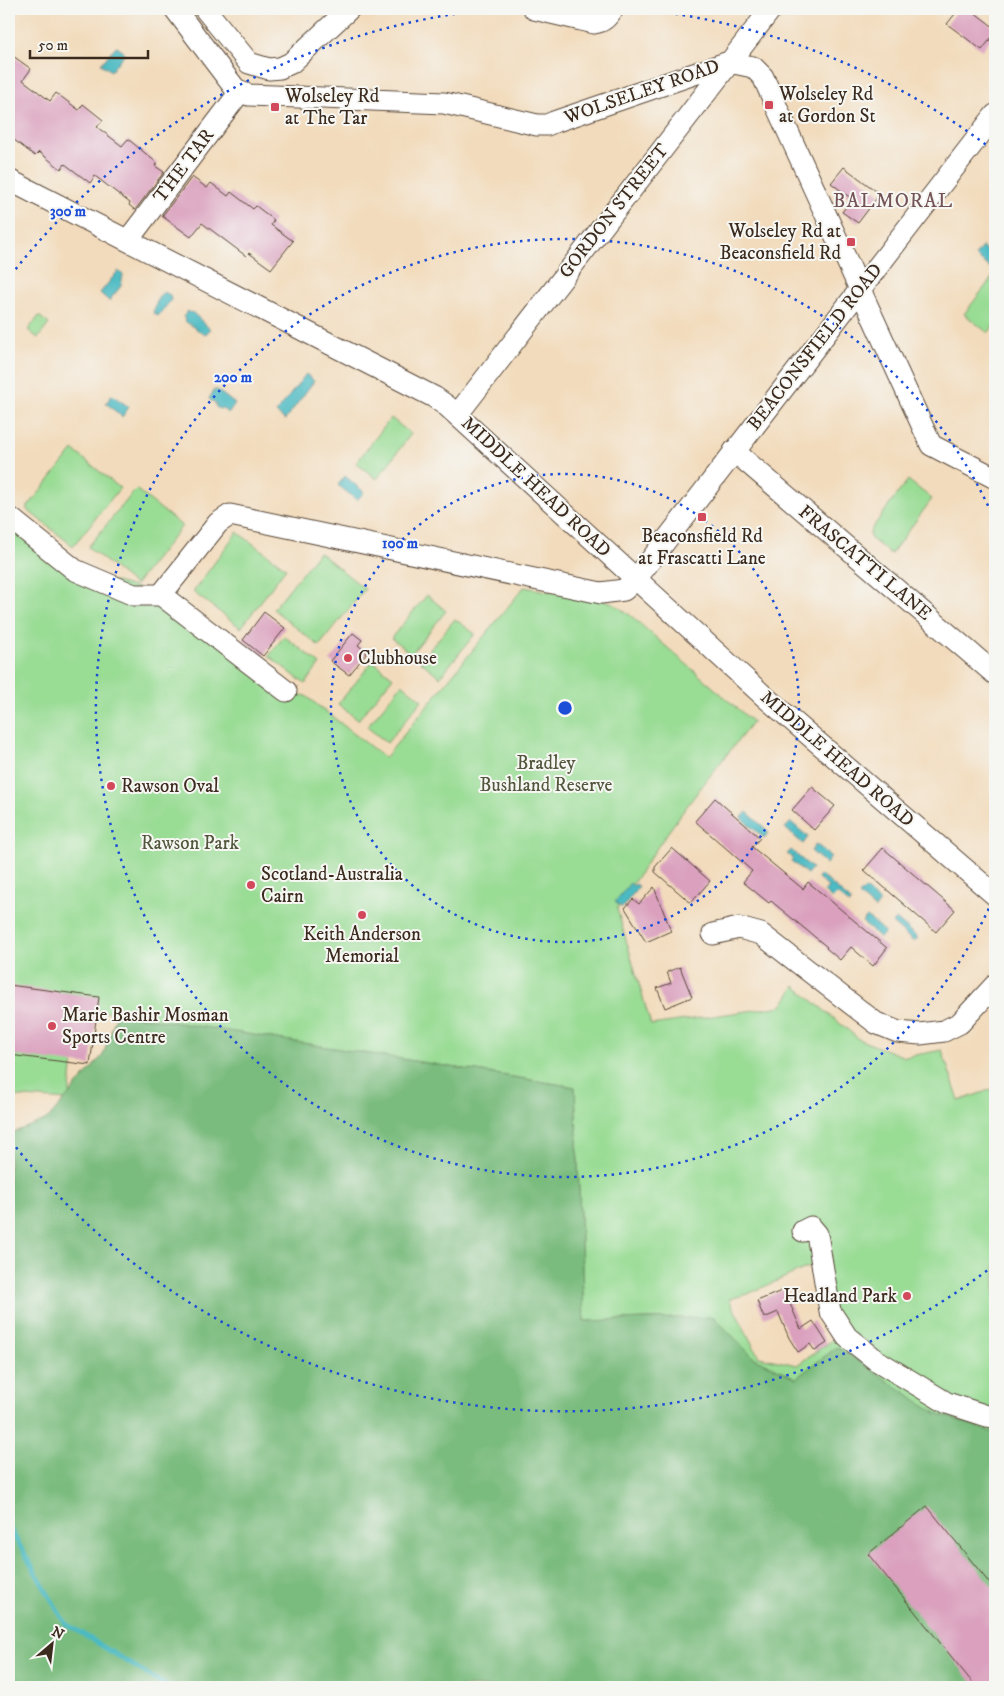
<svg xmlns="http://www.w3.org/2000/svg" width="1004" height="1696" viewBox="0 0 1004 1696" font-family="'IM FELL DW Pica',serif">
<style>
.green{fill:#99dc94;stroke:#6a8359;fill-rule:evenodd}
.forest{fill:#7abc7e;stroke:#5a734e}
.water{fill:#4bbac2;stroke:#437270}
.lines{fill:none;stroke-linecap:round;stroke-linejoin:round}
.stream{stroke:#4bbac2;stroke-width:4.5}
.building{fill:#daa0be}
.minor-casing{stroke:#564536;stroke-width:23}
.minor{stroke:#fff;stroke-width:21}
.ring{fill:none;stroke:#1d4ed8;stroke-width:2.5;stroke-dasharray:2.5 5}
.poi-dot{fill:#d1495b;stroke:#f6f6f2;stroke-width:2}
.labels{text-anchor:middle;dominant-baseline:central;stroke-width:4;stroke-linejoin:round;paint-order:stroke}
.street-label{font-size:19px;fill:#3b2a1e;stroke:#f6f6f2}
.poi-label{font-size:19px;fill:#3b2a1e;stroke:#f6f6f2;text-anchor:start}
.park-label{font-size:19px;fill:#52563c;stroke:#f6f6f2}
.neighbourhood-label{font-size:20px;letter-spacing:1px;fill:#735356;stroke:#f6f6f2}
.centre{fill:#1d4ed8;stroke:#f6f6f2;stroke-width:2.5}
.ring-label{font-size:15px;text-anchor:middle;font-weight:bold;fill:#1d4ed8;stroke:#f6f6f2;stroke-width:4;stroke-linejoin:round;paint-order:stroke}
</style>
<rect width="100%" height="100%" fill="#f6f6f2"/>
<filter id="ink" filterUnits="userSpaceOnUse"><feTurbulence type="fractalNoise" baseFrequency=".02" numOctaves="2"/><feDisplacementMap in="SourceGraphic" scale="10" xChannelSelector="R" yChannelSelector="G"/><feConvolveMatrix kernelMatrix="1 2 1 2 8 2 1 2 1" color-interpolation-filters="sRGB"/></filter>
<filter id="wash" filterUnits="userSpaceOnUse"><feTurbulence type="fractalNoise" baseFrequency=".0096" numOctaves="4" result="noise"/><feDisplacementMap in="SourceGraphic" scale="20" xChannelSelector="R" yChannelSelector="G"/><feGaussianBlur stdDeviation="1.12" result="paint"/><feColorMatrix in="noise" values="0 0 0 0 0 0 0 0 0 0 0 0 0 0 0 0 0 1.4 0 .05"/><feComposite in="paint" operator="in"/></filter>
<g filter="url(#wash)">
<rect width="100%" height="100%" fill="#f2dbbc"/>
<path class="green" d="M995 274V324L988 333 964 314Z
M39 316 49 324 38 338 28 330Z
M391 418 411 434 377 479 356 463Z
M73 450 120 488 73 546 26 509Z
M908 480 932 499 891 554 870 538V531Z
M136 489 182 526 135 585 88 547Z
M9 522 75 570 161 595 286 691 306 696 385 758 524 587 611 602 630 615 753 722C704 782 657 843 617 909L651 1025 782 1006 795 986 860 1040 905 1057 942 1050 959 1101 995 1088V1687L714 1317 584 1321 575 1087 28 999 9 988ZM815 1264 822 1314 834 1339 797 1365 759 1357 729 1299 748 1294Z
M237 532 286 568 241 628 193 592Z
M319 552 365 589 319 646 273 609Z
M427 595 446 611 411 654 391 638Z
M455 619 475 634 440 677 420 661Z
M284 636 320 664 305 684 269 656Z
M373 661 393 677 358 720 338 704Z
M402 684 422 700 387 743 367 727Z
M9 1052 73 1059 69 1100 9 1096Z"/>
<path class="forest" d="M117 1013 575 1087 584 1321 714 1317 753 1357 796 1378 837 1347 936 1413 995 1433V1687H9V1134L48 1119 103 1055Z"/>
<path class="water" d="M116 46 125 53 111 71 101 64Z
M982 247 995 257V265L992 269 975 256Z
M118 271 123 275 121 286 109 301 100 293Z
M164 292 170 295 171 300 158 316 153 313 159 296Z
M188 311 191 313 192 312 210 329 205 335 185 321 186 320 183 317Z
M306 374 314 381 285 420 276 413Z
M214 390H217L235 404 229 413 221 408 219 409 216 407V404L209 399Z
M112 395 129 407 122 417 106 403Z
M345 476 364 492 357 500 338 485Z
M747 812 769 832 764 838 741 818Z
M791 822 808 837 803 844 785 828Z
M816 844 831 857 826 864 811 851Z
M791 850 812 868 807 874 791 861 793 858 787 854Z
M821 875 851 901 849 904 837 894 832 899 824 892 828 887 818 878Z
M630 883 633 886 635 884 639 886 622 908 615 902Z
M865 889 880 902 875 909 859 895Z
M867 917 885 932 880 938 862 922Z
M896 919 918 938 914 942 892 923Z"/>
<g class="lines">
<path class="stream" d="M9 1527 65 1623 168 1687"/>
</g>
<g id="blocks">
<path class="building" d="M959 9H970L995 28V33L982 50 947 24Z
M9 53 31 69 23 80 50 101 56 93 79 110 83 104 103 120 97 127 122 146 128 139 157 163 155 166 164 172 135 210 129 205 130 203 95 176 90 183 65 164 61 169 39 152 35 156 9 136Z
M844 167 880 194 858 223 842 212 852 199 831 183Z
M192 177 207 188 211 183 228 196 231 192 253 209 256 206 274 220 271 225 293 241 271 269 249 253 246 256 202 223 191 237 162 216Z
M264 612 285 628 263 656 243 640Z
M353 633 362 640 358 645 367 653 349 675 330 661Z
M812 787 835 806 814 830 792 810Z
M715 798 760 838 752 847 803 889 808 882 887 948 873 966 851 947 840 960 826 948 827 947 771 901 769 903 743 882 752 871 695 821Z
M672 848 710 881 691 903 655 872V867Z
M883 848 955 910 936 932 864 870Z
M654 887 671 931 646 942 625 908 633 899 639 904Z
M680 967 692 997 665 1008 657 988 671 983 667 972Z
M9 985 99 997 90 1065 9 1055Z
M784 1290 801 1329 813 1321 827 1343 815 1351 810 1344 798 1352 789 1338 778 1312 764 1318 757 1301Z
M927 1506 995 1590V1687H976L868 1554Z"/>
</g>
</g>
<g filter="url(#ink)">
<use href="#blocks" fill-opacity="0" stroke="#564536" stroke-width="1"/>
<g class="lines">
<defs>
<path id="minor" d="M175 9 234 87 240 92 249 95 444 103 537 125H547L554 122 729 62 753 67 763 77 931 445 995 478
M205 9 249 63 269 69 280 68 291 63 349 9
M534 9 594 23C604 22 607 17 613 9
M9 180 434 397 447 406 765 697 995 895
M128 240 240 92
M457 415 771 9
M734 451 995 674
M9 517 75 570 134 595H161L286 691
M161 595 218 523 230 515 601 593 624 590 636 579 995 115
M713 934 739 928 761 934 876 1023 898 1032 920 1034 944 1031 960 1023 995 985
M803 1231 811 1227 817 1234 830 1311 847 1337 876 1360 947 1403 987 1416 995 1417"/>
</defs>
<use href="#minor" class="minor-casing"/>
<use href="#minor" class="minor"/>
</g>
</g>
<g class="ring">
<circle cx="565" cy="708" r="234"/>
<path d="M995 895A469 469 0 1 1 995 521"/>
<path d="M993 1266A703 703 0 0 1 11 1141M11 275A703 703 0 0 1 492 9M638 9A703 703 0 0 1 993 150"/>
</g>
<g class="poi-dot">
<rect x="764" y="100" width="10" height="10" rx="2.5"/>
<rect x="270" y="102" width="10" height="10" rx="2.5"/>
<rect x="846" y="237" width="10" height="10" rx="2.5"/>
<rect x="697" y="512" width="10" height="10" rx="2.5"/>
<circle cx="348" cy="658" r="5"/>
<circle cx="111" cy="786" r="5"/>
<circle cx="251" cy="885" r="5"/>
<circle cx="362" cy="915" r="5"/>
<circle cx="52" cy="1026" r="5"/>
<circle cx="907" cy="1296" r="5"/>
</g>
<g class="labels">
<g class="street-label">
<text transform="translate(642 92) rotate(-19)">WOLSELEY ROAD</text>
<text transform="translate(184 166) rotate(-53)">THE TAR</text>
<text transform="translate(614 211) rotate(-52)">GORDON STREET</text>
<text transform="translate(815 347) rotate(-52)">BEACONSFIELD ROAD</text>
<text transform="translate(536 487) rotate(43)">MIDDLE HEAD ROAD</text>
<text transform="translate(865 563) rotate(40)">FRASCATTI LANE</text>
<text transform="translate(837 759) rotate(41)">MIDDLE HEAD ROAD</text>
</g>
<g class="poi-label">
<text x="779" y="94">Wolseley Rd<tspan x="779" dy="22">at Gordon St</tspan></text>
<text x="285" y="96">Wolseley Rd<tspan x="285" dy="22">at The Tar</tspan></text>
<text x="841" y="231" text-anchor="end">Wolseley Rd at<tspan x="841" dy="22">Beaconsfield Rd</tspan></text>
<text x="702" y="536" text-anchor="middle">Beaconsfield Rd<tspan x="702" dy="22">at Frascatti Lane</tspan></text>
<text x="358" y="658">Clubhouse</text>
<text x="121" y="786">Rawson Oval</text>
<text x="261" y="874">Scotland-Australia<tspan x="261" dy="22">Cairn</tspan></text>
<text x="362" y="934" text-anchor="middle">Keith Anderson<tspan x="362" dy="22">Memorial</tspan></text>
<text x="62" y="1015">Marie Bashir Mosman<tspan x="62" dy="22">Sports Centre</tspan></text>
<text x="897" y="1296" text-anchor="end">Headland Park</text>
</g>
<g class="park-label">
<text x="546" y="763">Bradley<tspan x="546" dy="22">Bushland Reserve</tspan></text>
<text x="190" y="843">Rawson Park</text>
</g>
<g class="neighbourhood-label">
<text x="893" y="201">BALMORAL</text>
</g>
</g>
<circle cx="565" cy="708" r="8" class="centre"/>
<g class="ring-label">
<text x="68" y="216">300 m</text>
<text x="233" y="382">200 m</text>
<text x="400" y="548">100 m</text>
</g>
<rect width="1004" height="1696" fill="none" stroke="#f6f6f2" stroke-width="30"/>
<g transform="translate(52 1644) rotate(28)" stroke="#f6f6f2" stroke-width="4" paint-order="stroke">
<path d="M0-4L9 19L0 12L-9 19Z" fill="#3b2a1e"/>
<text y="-8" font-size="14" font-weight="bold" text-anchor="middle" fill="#3b2a1e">N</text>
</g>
<path d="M30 50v8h118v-8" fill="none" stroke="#3b2a1e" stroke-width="2.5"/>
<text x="38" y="50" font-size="15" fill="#3b2a1e" stroke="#f6f6f2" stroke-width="4" paint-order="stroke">50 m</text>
</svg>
